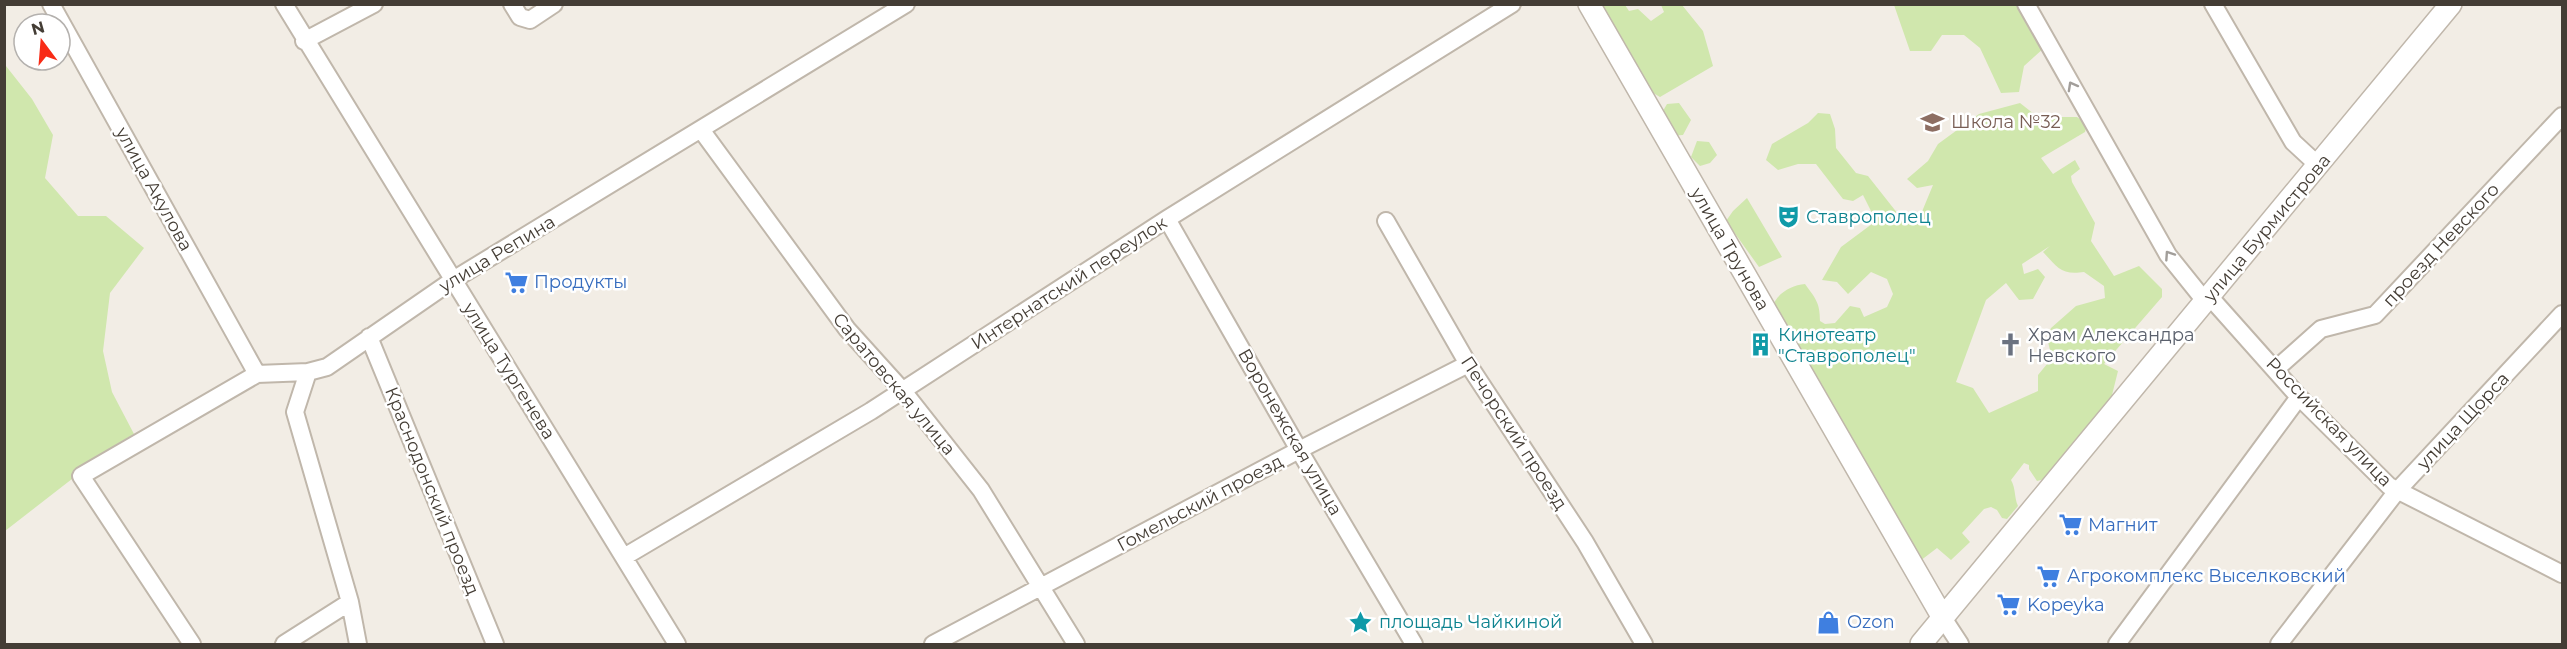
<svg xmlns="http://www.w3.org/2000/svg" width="2567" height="649" viewBox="0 0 2567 649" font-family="Montserrat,sans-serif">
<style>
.green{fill:#d0e7ad;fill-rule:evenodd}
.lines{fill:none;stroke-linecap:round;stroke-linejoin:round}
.minor-casing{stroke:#c0b7ab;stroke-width:20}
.tertiary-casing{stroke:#c0b7ab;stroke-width:24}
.minor{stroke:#fff;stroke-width:16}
.tertiary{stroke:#fff;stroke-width:21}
.oneway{stroke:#a29e9a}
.labels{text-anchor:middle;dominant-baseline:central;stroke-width:5;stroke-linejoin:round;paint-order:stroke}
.education-label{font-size:18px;fill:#785e54;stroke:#fff;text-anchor:start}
.street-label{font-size:18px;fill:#443d35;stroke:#fff}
.culture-label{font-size:18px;fill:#0d838f;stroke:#fff;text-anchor:start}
.shop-label{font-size:18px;fill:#366cbe;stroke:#fff;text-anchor:start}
.worship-label{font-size:18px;fill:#5b616d;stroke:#fff;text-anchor:start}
</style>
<rect width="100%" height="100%" fill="#f2ede5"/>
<path class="green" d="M1597 5H1625L1629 11 1638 9 1651 21 1664 12 1661 5H1682L1703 31 1713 66 1660 97 1648 90Z
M1894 5H2019L2044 48 2024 66 2019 92 2001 93 1980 48 1964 35H1942L1931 51H1910Z
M4 60 6 66 32 99 53 135 45 178 78 216H106L144 248 110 293 103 351 112 392 134 434 117 444 5 531Z
M1679 103 1691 120 1683 135 1670 136 1660 116 1667 104Z
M2020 103 2038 117H2077L2087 124 2085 132 2041 158 2053 174 2075 160 2080 169 2071 176 2072 182 2095 223 2091 241 2114 276 2139 266 2162 289V297L2104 364 2118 371 2110 403 2045 479 2037 481 2029 469V465L2024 463 2011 480C2016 489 2014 497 2018 506L2007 519 2002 518 1997 510 1991 507 1984 509 1962 533 1970 542 1951 560 1937 548 1920 561 1772 308C1776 294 1791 285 1805 284 1816 299 1820 303 1820 321L1825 324 1835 323 1850 306 1860 308 1864 317 1887 307 1893 294 1887 279 1871 272 1848 294 1837 282 1822 280 1841 247 1876 221 1863 195 1853 201 1843 199 1816 164H1798L1778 170 1766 160 1772 144 1808 123 1818 113 1830 114 1835 129 1836 148 1856 173 1868 176 1898 214H1921L1933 185 1917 188 1907 179 1928 161 1938 144 1979 114ZM2050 246 2043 252C2058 268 2061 275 2084 272L2104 286 2105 298 2076 306 2051 328 2047 338 2052 358 2038 375V391L1989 413 1973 388 1956 382 1986 300 2006 283 2019 300 2033 299 2045 277 2038 269 2024 274 2022 264Z
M1697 141 1709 142 1717 155 1710 163 1700 166 1691 157Z
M1747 198 1782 257 1759 267 1726 221 1733 211Z"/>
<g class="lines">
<defs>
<path id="minor" d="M51 4 257 374
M284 4 677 644
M512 4 520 17 530 20 554 4
M2026 4 2168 255 2205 301
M2213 4 2293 142 2319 166
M304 41 374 4
M702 131 847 329 903 391 981 490 1076 644
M1167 219 1299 450 1414 644
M1386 221 1468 364 1585 542 1644 644
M2209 296 2299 397 2389 486 2562 574
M369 337 495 644
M2276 369 2321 329 2375 315 2562 116
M308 372 295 412 350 602 358 644
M624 557 871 411 1167 219 1512 4
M1943 618 1960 644
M192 644 81 476 257 374 308 372 327 367 453 280 906 4
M284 644 350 602
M933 644 1299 450 1468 364
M2117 644 2299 397
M2279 644 2397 491 2562 314"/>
<path id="tertiary" d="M1589 4 1943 618
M1921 644 2451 4"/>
</defs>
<use href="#minor" class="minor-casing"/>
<use href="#tertiary" class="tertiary-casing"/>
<use href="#minor" class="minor"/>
<use href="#tertiary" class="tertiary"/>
</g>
<defs><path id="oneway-chevron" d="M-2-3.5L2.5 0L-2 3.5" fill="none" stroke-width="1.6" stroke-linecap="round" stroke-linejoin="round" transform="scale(1.5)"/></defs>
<g class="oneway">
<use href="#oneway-chevron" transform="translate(2072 86) rotate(-119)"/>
<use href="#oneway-chevron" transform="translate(2169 255) rotate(-124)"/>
</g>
<defs>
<symbol id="school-bare" viewBox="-9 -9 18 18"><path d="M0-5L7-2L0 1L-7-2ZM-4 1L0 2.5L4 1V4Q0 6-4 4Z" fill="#8d6e63" stroke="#fff" stroke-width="2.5" paint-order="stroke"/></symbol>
<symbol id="theatre-bare" viewBox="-9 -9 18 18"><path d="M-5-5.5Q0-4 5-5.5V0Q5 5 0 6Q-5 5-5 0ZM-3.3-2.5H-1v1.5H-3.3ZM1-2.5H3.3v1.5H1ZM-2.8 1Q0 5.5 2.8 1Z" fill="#0f9aa8" stroke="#fff" stroke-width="2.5" paint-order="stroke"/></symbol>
<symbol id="supermarket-bare" viewBox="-9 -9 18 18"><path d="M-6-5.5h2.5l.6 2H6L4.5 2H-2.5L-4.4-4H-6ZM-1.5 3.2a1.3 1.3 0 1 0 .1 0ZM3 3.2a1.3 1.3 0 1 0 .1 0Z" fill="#3f7fe0" stroke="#fff" stroke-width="2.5" paint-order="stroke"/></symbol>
<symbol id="building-bare" viewBox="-9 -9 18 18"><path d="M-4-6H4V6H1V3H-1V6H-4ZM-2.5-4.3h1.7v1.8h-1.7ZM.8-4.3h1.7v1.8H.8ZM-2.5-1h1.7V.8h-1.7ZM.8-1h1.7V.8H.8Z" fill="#0f9aa8" stroke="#fff" stroke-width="2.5" paint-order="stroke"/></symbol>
<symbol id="church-bare" viewBox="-9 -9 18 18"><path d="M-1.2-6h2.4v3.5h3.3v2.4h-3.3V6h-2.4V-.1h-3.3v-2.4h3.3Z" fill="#6b7280" stroke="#fff" stroke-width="2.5" paint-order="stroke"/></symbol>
<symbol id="sight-bare" viewBox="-9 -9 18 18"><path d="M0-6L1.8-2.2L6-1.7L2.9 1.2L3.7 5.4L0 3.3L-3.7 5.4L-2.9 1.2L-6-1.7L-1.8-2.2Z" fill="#0f9aa8" stroke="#fff" stroke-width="2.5" paint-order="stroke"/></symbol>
<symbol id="shop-bare" viewBox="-9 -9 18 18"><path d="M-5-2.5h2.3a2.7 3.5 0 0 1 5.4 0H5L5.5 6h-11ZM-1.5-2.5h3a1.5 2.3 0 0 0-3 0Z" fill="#3f7fe0" stroke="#fff" stroke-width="2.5" paint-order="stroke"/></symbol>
</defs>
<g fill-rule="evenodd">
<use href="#school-bare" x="1916" y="106" width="33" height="33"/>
<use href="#theatre-bare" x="1772" y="200" width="33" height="33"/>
<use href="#supermarket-bare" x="500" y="266" width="33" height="33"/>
<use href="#building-bare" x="1744" y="328" width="33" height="33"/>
<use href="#church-bare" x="1994" y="328" width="33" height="33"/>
<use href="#supermarket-bare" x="2054" y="508" width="33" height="33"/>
<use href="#supermarket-bare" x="2032" y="560" width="33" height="33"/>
<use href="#supermarket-bare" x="1992" y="588" width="33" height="33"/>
<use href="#sight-bare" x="1344" y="606" width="33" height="33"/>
<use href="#shop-bare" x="1812" y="606" width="33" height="33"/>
</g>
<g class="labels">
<g class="education-label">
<text x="1951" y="122">Школа №32</text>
</g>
<g class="street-label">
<text transform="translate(154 189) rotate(61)">улица Акулова</text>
<text transform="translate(2267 228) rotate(-50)">улица Бурмистрова</text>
<text transform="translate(2441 245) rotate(-47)">проезд Невского</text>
<text transform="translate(1730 249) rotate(60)">улица Трунова</text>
<text transform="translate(497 254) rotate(-31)">улица Репина</text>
<text transform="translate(1069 283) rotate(-33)">Интернатский переулок</text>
<text transform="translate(509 371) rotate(58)">улица Тургенева</text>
<text transform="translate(894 384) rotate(50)">Саратовская улица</text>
<text transform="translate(2463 421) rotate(-47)">улица Щорса</text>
<text transform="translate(2329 422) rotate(46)">Российская улица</text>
<text transform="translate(1290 432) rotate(60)">Воронежская улица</text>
<text transform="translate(1514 433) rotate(57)">Печорский проезд</text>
<text transform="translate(432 491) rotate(68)">Краснодонский проезд</text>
<text transform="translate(1200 503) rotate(-28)">Гомельский проезд</text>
</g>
<g class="culture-label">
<text x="1806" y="217">Ставрополец</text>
<text x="1778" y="335">Кинотеатр<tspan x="1778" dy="21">"Ставрополец"</tspan></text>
<text x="1379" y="622">площадь Чайкиной</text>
</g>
<g class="shop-label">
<text x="534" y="282">Продукты</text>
<text x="2088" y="525">Магнит</text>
<text x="2067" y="576">Агрокомплекс Выселковский</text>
<text x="2027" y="605">Kopeyka</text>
<text x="1847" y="622">Ozon</text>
</g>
<g class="worship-label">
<text x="2028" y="335">Храм Александра<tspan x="2028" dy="21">Невского</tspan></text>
</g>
</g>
<rect width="2567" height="649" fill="none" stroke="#443d35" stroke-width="12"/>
<g transform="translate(42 42) rotate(344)"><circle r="28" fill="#ffffff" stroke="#b4b1ae" stroke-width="1.5"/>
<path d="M0-4.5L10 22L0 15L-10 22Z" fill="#f82b16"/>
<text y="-9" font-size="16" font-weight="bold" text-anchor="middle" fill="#443d35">N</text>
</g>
</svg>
